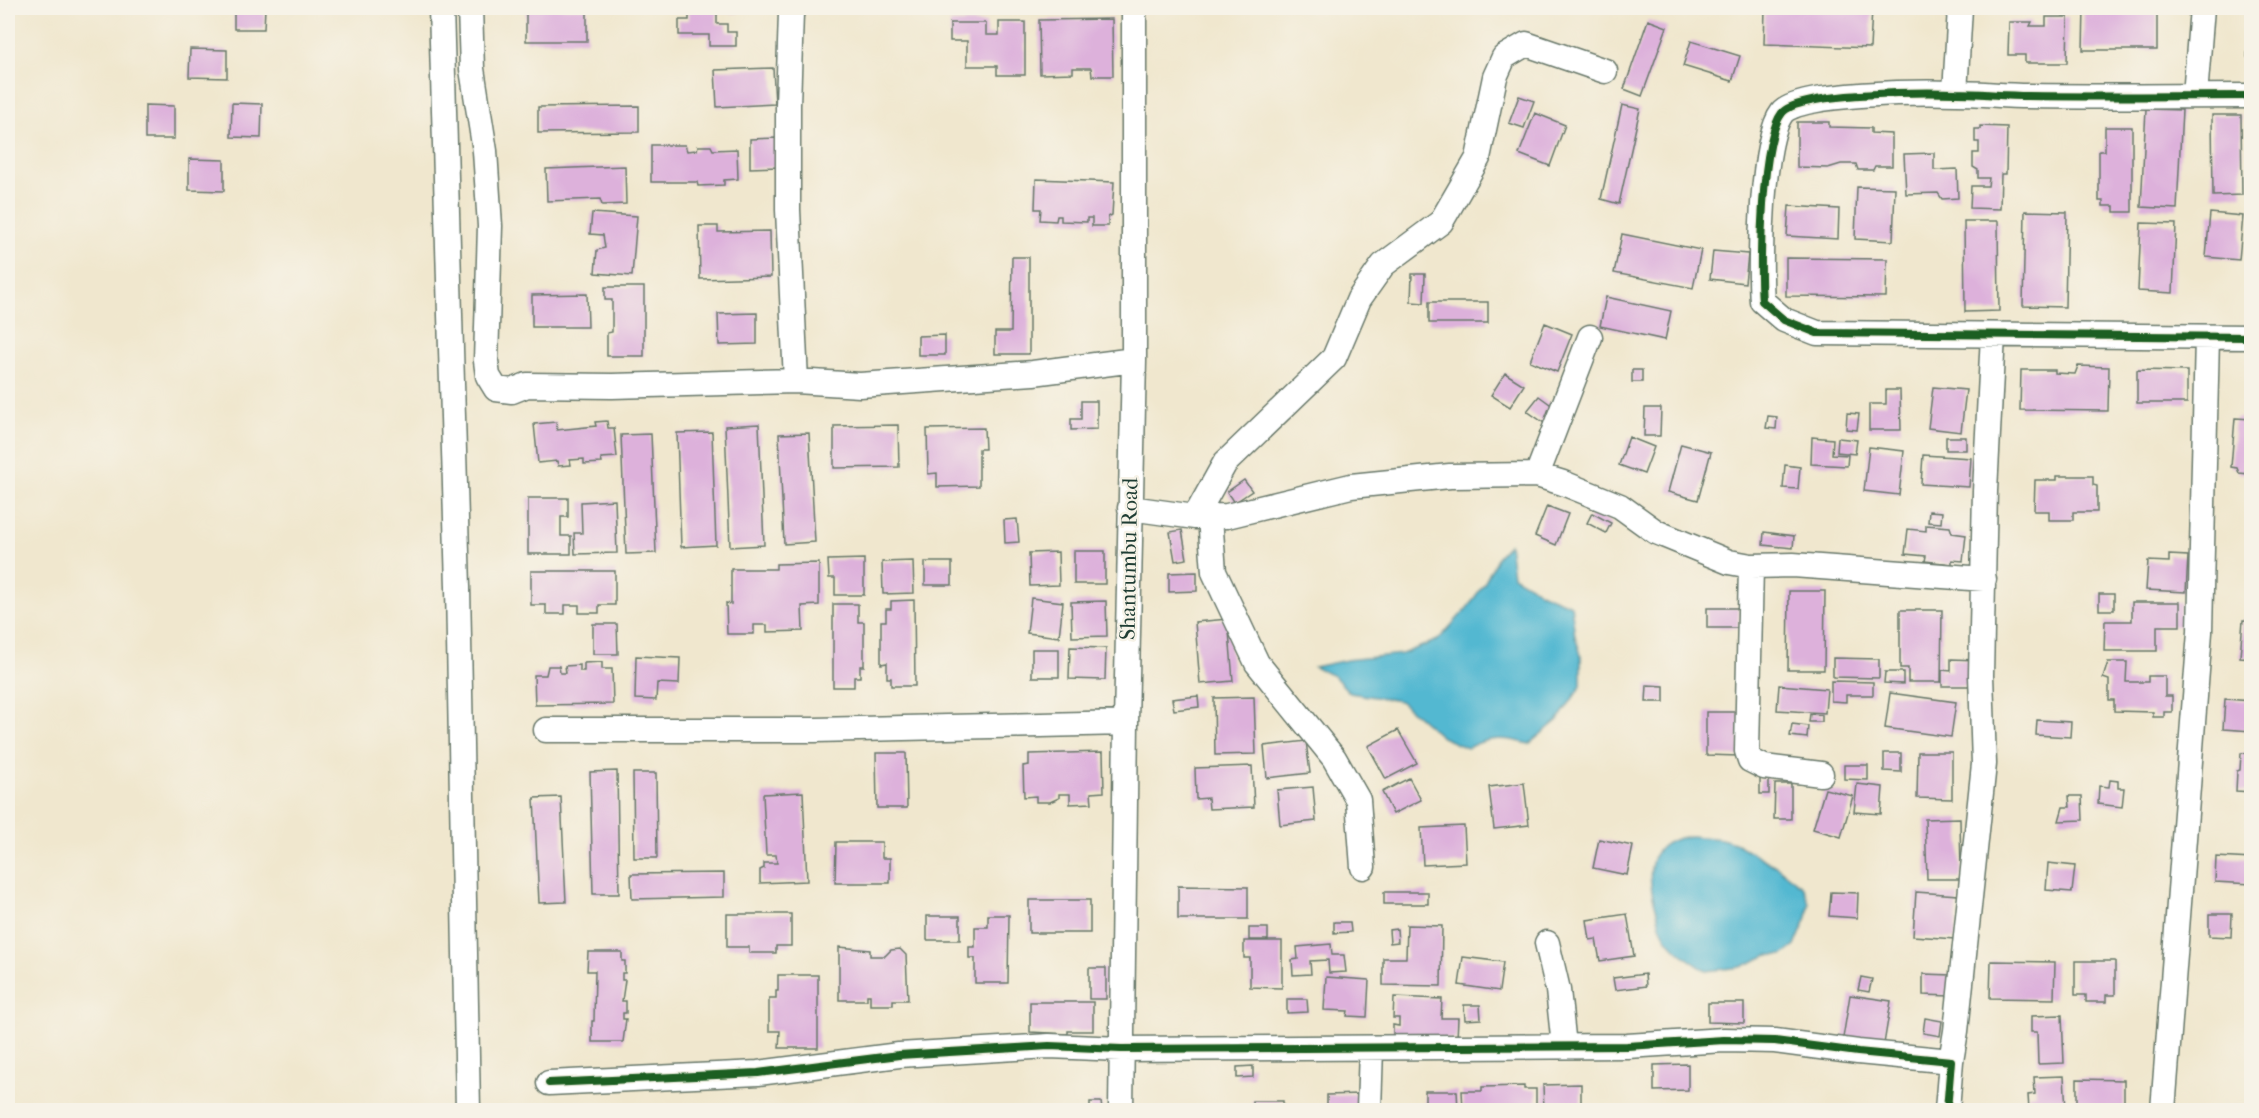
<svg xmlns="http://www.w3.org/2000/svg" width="2259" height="1118" viewBox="0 0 2259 1118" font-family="'IM FELL French Canon',serif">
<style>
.water{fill:#53b8d1;stroke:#397a82;stroke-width:1.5}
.building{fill:#ddb1db}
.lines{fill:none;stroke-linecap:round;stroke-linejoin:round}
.minor-casing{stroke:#68786a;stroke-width:27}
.minor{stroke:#fff;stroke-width:24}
.cycleway-casing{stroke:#f7f3e8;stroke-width:11}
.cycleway{stroke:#1b5e20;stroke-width:8}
.labels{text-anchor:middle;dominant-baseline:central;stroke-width:5;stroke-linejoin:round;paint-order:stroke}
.street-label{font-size:22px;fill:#1f3d34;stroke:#f7f3e8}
</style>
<rect width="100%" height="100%" fill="#f7f3e8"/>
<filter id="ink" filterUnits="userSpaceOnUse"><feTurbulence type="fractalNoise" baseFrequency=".0167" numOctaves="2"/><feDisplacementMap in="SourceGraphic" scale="12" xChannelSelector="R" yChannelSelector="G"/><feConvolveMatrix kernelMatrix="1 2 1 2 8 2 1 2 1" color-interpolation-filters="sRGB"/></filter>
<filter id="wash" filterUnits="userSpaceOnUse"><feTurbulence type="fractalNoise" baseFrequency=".008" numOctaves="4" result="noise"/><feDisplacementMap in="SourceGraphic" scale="24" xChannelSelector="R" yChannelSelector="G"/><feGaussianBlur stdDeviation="1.35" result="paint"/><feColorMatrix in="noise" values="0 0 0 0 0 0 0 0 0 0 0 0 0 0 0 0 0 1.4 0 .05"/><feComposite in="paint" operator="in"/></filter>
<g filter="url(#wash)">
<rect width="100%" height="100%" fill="#f0e7ce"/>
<path class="water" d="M1509 544 1513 576 1542 593 1571 605 1575 636 1581 655V686L1558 720 1529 744C1506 737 1488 737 1467 748L1442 737 1400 701 1350 693 1334 676 1314 667 1347 660 1402 654 1438 640 1468 607 1484 584 1498 556Z
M1691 836 1722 839 1737 844 1777 867 1803 887 1809 903 1807 917 1795 946 1783 955H1768L1741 967 1706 971C1690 960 1670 948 1662 930 1659 923 1658 915 1656 908 1645 871 1647 841 1691 836Z"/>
<g id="blocks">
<path class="building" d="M143 8H183V10L144 11Z
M234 8H265L264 29H234Z
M526 8H587V41H526Z
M711 8H738V13H717V24H727V32H736V46H709V35H679V20H689V10H711Z
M1765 8H1872L1870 48 1764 44Z
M2084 8H2157V50H2083Z
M2046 17H2068L2067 63H2025V55H2008L2009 22H2032L2030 26H2046Z
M1112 19 1113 76H1092L1091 68H1073V73L1040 74 1039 20Z
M1648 20 1667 27 1642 96 1624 89Z
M999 22H1025V75H997V66H967V41H950V23H986V35H999Z
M2248 30H2252V57H2247Z
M1691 41 1740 56 1732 81 1683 66Z
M190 49 227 50V78L189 77Z
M773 68 775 104 717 107 715 70Z
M1519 96 1534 101 1524 128 1509 123Z
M232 103 262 104 261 138 231 137Z
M145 105 174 106V139H145Z
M1622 105 1640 109 1619 204 1601 199Z
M639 106V132L538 133V107Z
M2146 109 2182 110 2177 209 2141 207Z
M1535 113 1565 125 1550 166 1519 154Z
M2212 115H2241L2242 195 2213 196Z
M1797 122H1829V127L1871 128V133L1892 134V166H1875L1873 170H1858L1856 164H1841L1828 168 1797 167Z
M1980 126 2007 127 2006 174H2001L2000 209 1970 208 1971 186H1988L1989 178H1978V170L1973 167V153H1979V142H1975V129H1980Z
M2105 127H2132V212H2114V206H2103V201H2099V151H2105Z
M779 138 780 167 750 168V139Z
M651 145H685L687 151 697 150 698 146H711L713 150 737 149 738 179 724 180V185L698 186 697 182H651Z
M1934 153V170L1957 169 1958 198 1942 199 1938 193 1906 194 1904 154Z
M189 159 224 160V191L189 190Z
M625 166 626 204 602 205 600 199 547 201 546 169Z
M1036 179 1114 182 1112 215 1108 217V226H1092V218H1087V222L1061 221V216H1057L1056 221 1040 220 1041 209H1035Z
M1857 187 1895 188 1893 241 1855 239Z
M1789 206 1839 209 1838 239 1787 236Z
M2025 211 2067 212 2065 307 2023 306Z
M592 213 637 216 632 276 595 273 597 250 605 248 603 235 590 234Z
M2210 213 2243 216 2239 260 2206 257Z
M1964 221H1998L1999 311 1965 312Z
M2141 223 2176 224 2173 293 2138 291Z
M699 226H718V232L770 231 771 277 700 279Z
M1622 234 1701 250 1693 288 1614 273Z
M1713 251 1748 254 1745 283 1710 279Z
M1012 257H1029V354H995V332H1011Z
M1786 258 1887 259 1886 297 1786 296Z
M1412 274H1425L1424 303 1411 302Z
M605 287H644V356H607V333L612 332V300H605Z
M587 294 588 327H532V295Z
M1606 297 1671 311 1665 340 1600 326Z
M1429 302H1488V323H1429Z
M757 313V344L719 345 718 314Z
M1545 323 1572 334 1557 372 1530 361Z
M945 335V355H918V336Z
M2078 366 2109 367 2108 411 2020 410 2021 370H2055V373L2075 374Z
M1632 370H1642V382H1632Z
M2137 370 2187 371V403H2137Z
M1505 373 1524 385 1510 407 1491 395Z
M1933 387 1966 390 1961 432 1928 428Z
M1886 390H1900L1901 430H1869V404H1886Z
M1539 396 1558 410 1547 425 1527 411Z
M1081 401H1097V429L1071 430V419H1081Z
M1645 408H1661L1660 436H1644Z
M1847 413 1859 414 1857 430 1846 429Z
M1768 416 1777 417 1776 429 1766 428Z
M2235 418 2252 419V471L2249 474 2239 473 2237 468 2231 467Z
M607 421 608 428H614L617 457 601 458 602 463 584 464V459L570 460 571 465 558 466 557 461 538 463 534 424 556 422 557 430 596 426 595 422Z
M759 424 764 545 730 547 725 426Z
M898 425 899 467 834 468V426Z
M984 428 985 449H979V486L937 487V473L928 474 927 429Z
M712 432 716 545 681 547 677 433Z
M809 433 815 542 784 544 779 434Z
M651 434 656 553 626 554 621 435Z
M1629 437 1654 447 1644 474 1619 465Z
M1812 437 1833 439 1832 454 1848 455 1847 466 1811 464Z
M1946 437H1966V450H1946Z
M1838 438 1857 440 1855 454 1837 452Z
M1681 444 1711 452 1698 500 1668 492Z
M1869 447 1904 451 1899 495 1864 491Z
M1923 455 1971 458 1969 487 1921 484Z
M1785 465 1800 467 1798 489 1783 488Z
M2057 476H2093V485L2097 486V512H2073V520H2049V511H2034L2035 480H2057Z
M1244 480 1252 491 1234 503 1227 492Z
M528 498H568V517H561V536H571V554H528Z
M615 500 617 553 575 554 574 533H582L581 502Z
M1547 506 1568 514 1556 545 1535 536Z
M1929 511 1942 512 1941 523 1928 522Z
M1592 513 1611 523 1606 533 1587 523Z
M1017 519 1019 542 1005 543 1004 520Z
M1926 525 1950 527 1952 533 1966 535 1963 561 1952 560V564L1925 561 1926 556 1905 554 1908 529 1926 531Z
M1182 530 1187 559 1175 561 1170 532Z
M1764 532 1794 536 1793 548 1763 545Z
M1074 551H1105V584H1074Z
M1058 552 1059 585 1030 586 1029 553Z
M2169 555 2188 556 2186 592 2146 590 2148 561 2169 562Z
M864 559V595H835V578H829L828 560Z
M913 561 914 593 883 594 882 562Z
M925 562H952V585H925Z
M819 563V605L802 606 803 631 767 632V625H754V634H727L726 603 731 604V569H776V564Z
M531 571H615V605H599V613H579V605H565V614H546V605H531Z
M1197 572V591L1169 592V573Z
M1789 591H1825L1824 670H1788Z
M2099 594H2114V610H2099Z
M1031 598 1063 602 1059 637 1027 633Z
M914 600 915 686H891V678H887V663L881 664V621H886V609H891V601Z
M1106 601 1107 636 1072 637 1071 602Z
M2132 602H2180V626H2157V651H2104L2105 621H2132Z
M833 604H858V622H864V666H860V677H854V687H833Z
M1707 608H1739L1738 628H1707Z
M1900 610H1942L1941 682H1908V668H1900Z
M1228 619 1233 681 1200 684 1195 622Z
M2243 620 2252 621V658L2240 657Z
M593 624H617L618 654H593Z
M1070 647 1106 648 1105 680 1069 679Z
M1032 649H1059V677H1032Z
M636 656 680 658 679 684 657 683 656 700 635 699Z
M1833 658 1879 659V678L1833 677Z
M1951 659 1977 660 1976 686H1942V670L1951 671Z
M602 662V669H612L613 704 535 705 534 675H546L548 666H559L560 673H566L565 666 580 665V671H584V663Z
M2108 662H2127L2126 682H2148V676H2165V696H2172V712H2164V717H2153V712L2114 711V700H2109V680L2103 678Z
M1885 672H1903V684L1884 683Z
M1831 681 1873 682V695H1846V702L1831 701Z
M1647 685 1664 686V702H1646Z
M1779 685 1827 689 1825 713 1777 710Z
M1890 693 1956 702 1951 737 1885 728Z
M1198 696 1199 707 1174 710 1172 699Z
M1254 697 1256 754 1215 755 1214 698Z
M2225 699 2252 701V731L2223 729Z
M1706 712H1740L1739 756 1706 755Z
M1810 714 1822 715V722H1809Z
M2037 720 2071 722 2070 737 2036 735Z
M1792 724 1808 726 1807 738 1790 736Z
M1398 730 1417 763 1386 779 1368 746Z
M1306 741 1310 773 1267 778 1264 746Z
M1103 752 1104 792 1091 793 1092 803 1070 804V794H1059V798L1050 802H1036V796L1024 797 1023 766 1029 765V754Z
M1918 752H1952V799L1917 798Z
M876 753H906L907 808H877Z
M1884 753H1901V772L1884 771Z
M2241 753 2252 754V792L2236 791 2237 771 2240 770Z
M1844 765H1868V780L1844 779Z
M1252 766 1254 807 1209 809 1208 798 1196 799 1195 768Z
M617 771 619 894H593L590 772Z
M633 773H656L657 858H634Z
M1409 778 1421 800 1393 814 1382 792Z
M1760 779H1769V794H1760Z
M2110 780 2118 781V788H2124L2122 807 2098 804 2099 786 2109 787Z
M1524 783 1529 825 1494 829 1489 787Z
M1775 784H1791V819H1774Z
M1857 784 1883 787 1881 814 1854 812Z
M1313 787 1316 821 1280 825 1277 790Z
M1825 789 1853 796 1841 837 1813 829Z
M803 792 807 881 760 883V870L764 868V863H777L776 855H766L763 794Z
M2069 796H2082L2083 820 2059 821 2063 807H2070Z
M561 797 566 902 539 903 534 798Z
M1960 818 1961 879H1927L1925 819Z
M1464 826 1466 863 1423 865 1421 828Z
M1599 839 1633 846 1627 875 1593 868Z
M836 842H882V858H890V883H835Z
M2216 857 2252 859V884L2215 882Z
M2048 863 2075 866 2072 892 2046 890Z
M724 873V897L632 899 631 874Z
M1178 886 1248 887V919H1178Z
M1384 892H1428V904H1384Z
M1831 892 1858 893 1857 918 1829 916Z
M1916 892 1958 895 1955 939 1913 936Z
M1029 900H1090V933H1029Z
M727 914H791V946H776V953H749V947H727Z
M1627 914 1634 956 1600 961 1596 939 1590 940 1587 920Z
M2209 914H2232L2231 937 2209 936Z
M988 915H1009L1008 983H975V958H969V947H975V927H988Z
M927 916H960V940H927Z
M1334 922H1350L1351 932 1334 933Z
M1407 925 1442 926 1441 986 1383 985V958H1406Z
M1249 928H1268V940H1249Z
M1397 929 1398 942 1390 943 1389 930Z
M1244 941H1282V988L1250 987V958H1244Z
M1331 944 1332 955H1344L1346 972 1329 973 1328 960 1310 961 1311 974 1293 975 1292 960 1298 959 1297 947Z
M839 947 870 950V956H885L891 950 900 949 906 955 908 1000H893V1005H870V995H867V1000H839Z
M588 952H622V961H625V973H622V980H625L622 1001H626V1013H623V1019H626L623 1042H592V1021H594L595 971H587Z
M1463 957 1503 962 1499 991 1459 985Z
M1991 961 2055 962 2054 999 1990 998Z
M2075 961H2115V995H2106V1002H2086V995H2075Z
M1089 968H1106V999H1089Z
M1645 974 1646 986 1615 990 1613 978Z
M1923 974 1952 975 1951 996 1923 995Z
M778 975H818V1048H779L780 1031H769V998H776V991H778Z
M1326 977 1369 980 1367 1017 1347 1016 1348 1011 1324 1010Z
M1861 977 1872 979 1869 992 1858 990Z
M1850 995 1891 1001 1884 1044 1843 1038Z
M1394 997 1442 999 1441 1018H1458L1457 1039 1393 1037V1025L1399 1026V1018H1393Z
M1287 999H1307L1308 1012 1287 1013Z
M1030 1002H1093V1031H1068V1034L1030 1032Z
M1708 1003H1744V1023L1708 1022Z
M1464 1005H1480L1481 1019 1465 1020Z
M2062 1015 2064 1063 2038 1064 2037 1032H2031V1016Z
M1925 1018 1942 1021 1940 1036 1923 1033Z
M1688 1064V1090L1654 1091V1065Z
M1253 1066V1077L1237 1078V1067Z
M2064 1076 2066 1110H2029L2028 1095 2035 1094 2034 1077Z
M2077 1079 2124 1080V1110L2077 1109Z
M1581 1084V1110H1544L1543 1085Z
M1524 1086V1089H1536V1110H1463L1462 1091H1482V1087Z
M1425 1091H1457L1458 1110H1425Z
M1359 1094 1360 1110H1327V1095Z
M1252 1101H1283V1110H1252Z
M1090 1102H1101L1102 1110H1090Z
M543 1108H617V1110H543Z"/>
</g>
</g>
<g filter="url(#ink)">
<use href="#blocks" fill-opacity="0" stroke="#68786a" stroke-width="1.5"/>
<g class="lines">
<defs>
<path id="minor" d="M441 8 458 587 468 1110
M470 8 472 69 485 151 490 226 486 361 488 376 496 389 512 391 527 385 612 386 796 381 860 385 1033 373 1134 360
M794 8 791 13 788 105V210L796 381
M1955 93 1960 8
M2195 96 2202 8
M2252 96C2177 96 2103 97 2028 96 2004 96 1980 93 1956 93 1926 92 1798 92 1782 113 1761 140 1759 265 1762 301L1784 320 1817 333 2252 337
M1537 475 1590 337
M1130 508 1195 517 1227 516 1351 486 1450 476 1537 475 1563 483 1620 506 1656 532 1729 562 1751 566 1793 565 1984 579
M1195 517 1225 463 1334 358 1359 299 1383 265 1441 222 1478 158 1495 77 1504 57 1526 44 1605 71
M1210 517 1214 572 1257 663 1334 758 1358 800 1363 867
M1751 566 1747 751 1750 760 1764 767 1821 774
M546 730H815L1126 723
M1547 943 1558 990 1564 1046
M1951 1061 1956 1031 1984 764 1981 675 1985 491 1993 335
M549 1083 758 1073 899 1055 1049 1046 1121 1049 1627 1046 1724 1040 1775 1041 1858 1052 1951 1061 1947 1110
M1121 1110 1126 723 1134 360V8
M1369 1110 1371 1048
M2163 1110 2200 632 2207 337"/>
</defs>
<use href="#minor" class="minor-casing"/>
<use href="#minor" class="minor"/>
<defs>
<path id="cycleway" d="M2252 96C2177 96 2103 97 2028 96 2004 96 1980 93 1956 93 1926 92 1798 92 1782 113 1761 140 1759 265 1762 301L1784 320 1817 333 2252 337
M549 1083 758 1073 899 1055 1049 1046 1121 1049 1627 1046 1724 1040 1775 1041 1858 1052 1951 1061 1947 1110"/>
</defs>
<use href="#cycleway" class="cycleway-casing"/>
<use href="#cycleway" class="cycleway"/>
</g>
</g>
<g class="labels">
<g class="street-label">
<text transform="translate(1129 559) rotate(-89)">Shantumbu Road</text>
</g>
</g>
<rect width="2259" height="1118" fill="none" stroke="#f7f3e8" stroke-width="30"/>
</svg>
